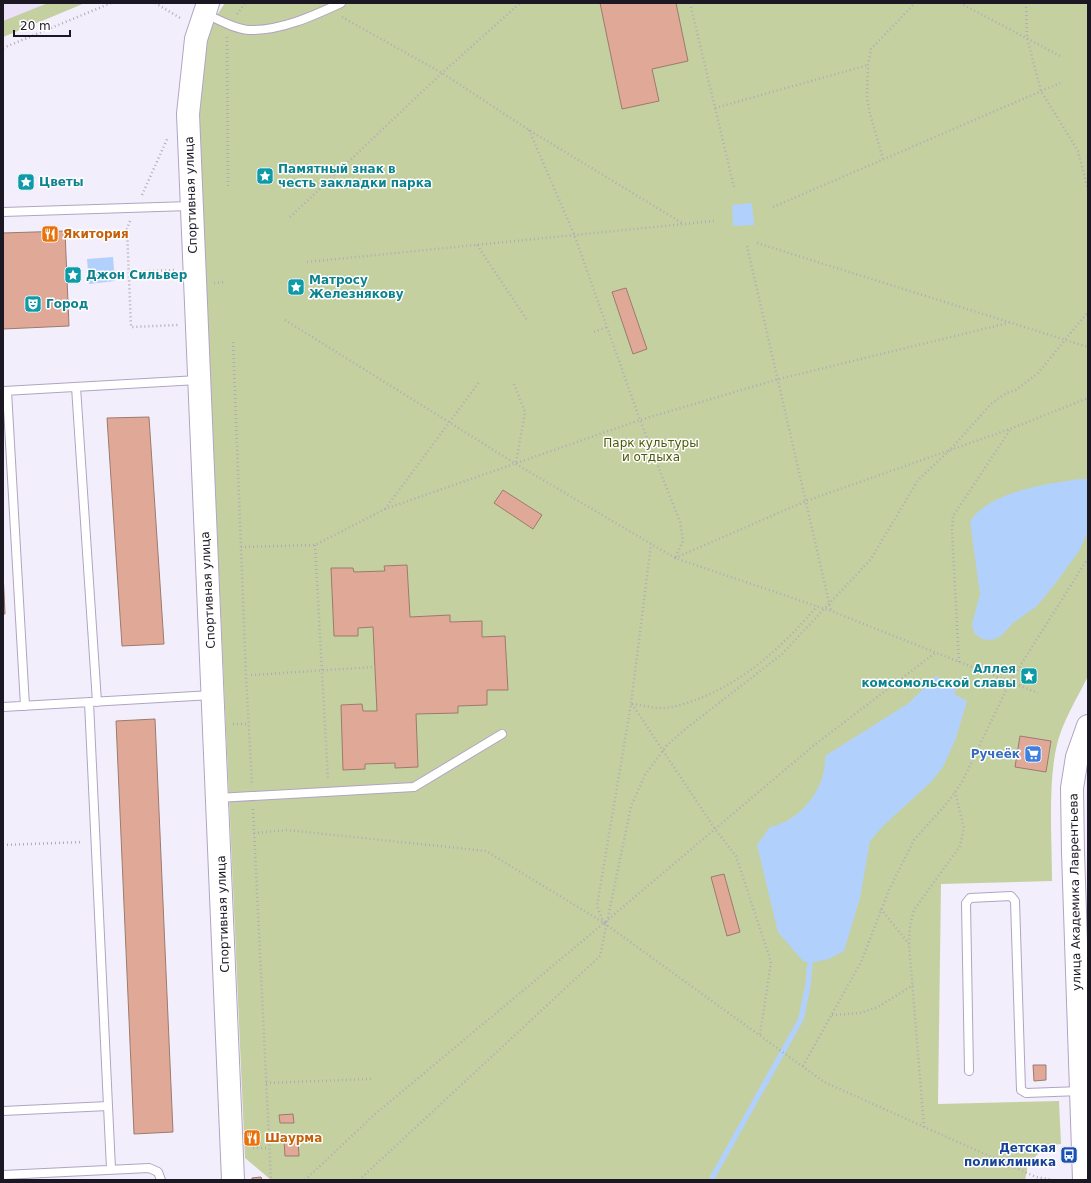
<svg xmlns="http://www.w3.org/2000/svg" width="1091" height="1183" viewBox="0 0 1091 1183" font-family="'DejaVu Sans',sans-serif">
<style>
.built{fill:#ebe2fa}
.green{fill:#c5d0a1}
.water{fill:#b2d0fc}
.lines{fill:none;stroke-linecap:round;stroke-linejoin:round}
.stream{stroke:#b2d0fc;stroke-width:5.5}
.building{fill:#e0a997;stroke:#9c7a6e}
.lane-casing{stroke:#b1a4c3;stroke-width:10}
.secondary-casing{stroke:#b1a4c3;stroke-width:24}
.path{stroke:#b0abb8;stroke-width:2.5;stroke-dasharray:1 3;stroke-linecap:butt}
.lane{stroke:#fff;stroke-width:8}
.secondary{stroke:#fff;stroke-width:22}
.labels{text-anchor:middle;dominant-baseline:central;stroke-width:3;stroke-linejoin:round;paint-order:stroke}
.culture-label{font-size:12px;font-weight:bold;fill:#0d838f;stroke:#fff;text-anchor:start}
.street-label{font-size:12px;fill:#1c1823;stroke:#fff}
.food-label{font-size:12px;font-weight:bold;fill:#c56008;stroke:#fff;text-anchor:start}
.park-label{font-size:12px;fill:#4c5906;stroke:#fff}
.shop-label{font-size:12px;font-weight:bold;fill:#366cbe;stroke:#fff;text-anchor:end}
.transit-label{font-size:12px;font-weight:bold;fill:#164399;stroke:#fff;text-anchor:end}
</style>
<rect width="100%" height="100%" fill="#f3eefb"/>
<path class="built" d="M3 3H85L3 37Z"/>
<path class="green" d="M48 3H85L3 37V21Z
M225 3H1088V676C1077 699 1061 723 1056 749 1048 787 1052 841 1052 881L941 884 938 1104 1059 1101 1061 1144 1045 1146 1028 1165 1025 1180H271L245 1158 199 121 204 34Z"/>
<path class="water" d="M752 203 754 225 733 226 732 205Z
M113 257 115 281 89 284 87 259Z
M1080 479H1088V531L1079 551 1058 580 1037 606 1013 623 1001 636 992 640 982 639 974 633 972 624 980 594 970 521C991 491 1046 484 1080 479Z
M936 676 956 689 954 694 967 701 956 738 943 767 930 783 884 825 870 841 860 898 844 951 829 959 810 963 803 961 778 932 757 845 770 827C801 821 827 787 825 756L909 703Z"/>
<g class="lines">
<path class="stream" d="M711 1180 801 1019 808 985 810 963"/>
</g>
<path class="building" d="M600 3H676L688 61 652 69 659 101 622 109Z
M65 231 69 326 3 329V233Z
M626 288 647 349 633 354 612 292Z
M149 417 164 644 122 646 107 418Z
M503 490 542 515 533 529 494 503Z
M407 565 410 617 450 615V622L482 621V637L505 636 508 690H487V705L458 706V713L416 714 418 767 395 768V763L365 764V769L343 770 341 705 362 704 363 711H377L373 627 358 628V636H334L331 568H353L354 572 385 571 384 566Z
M3 572 5 614H3Z
M155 719 173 1132 134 1134 116 721Z
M1020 736 1051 741 1046 772 1015 767Z
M724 874 740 932 727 936 711 877Z
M1033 1065H1046V1080L1034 1081Z
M293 1114 294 1123H280L279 1115Z
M245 1133H259L260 1144 245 1145Z
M284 1140H298L299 1156H285Z
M261 1177 262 1180H252V1178Z"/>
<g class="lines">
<defs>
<path id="lane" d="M206 14C219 20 235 29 249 30 280 31 313 16 341 3
M3 212 190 206
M76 387 97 702
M4 391 198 380
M7 391 25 706
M3 707 212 695
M218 798 414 787 502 734
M969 1071 966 903 970 898 1011 896 1015 901 1021 1090 1026 1093 1081 1091
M108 1106 111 1169
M3 1111 108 1106 89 702
M3 1175 149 1168 158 1172 161 1180"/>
<path id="secondary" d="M208 3 196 39 188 114 233 1180
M1084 1180 1073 852 1072 788 1077 757 1088 726"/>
</defs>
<use href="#lane" class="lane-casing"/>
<use href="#secondary" class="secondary-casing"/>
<path class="path" d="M155 3 182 19
M690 3 734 187
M960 3 1060 56
M1026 3 1027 38 1041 91 1078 151 1088 190
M237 14 245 3
M342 17 442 73 529 130 682 223
M227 37 228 189
M3 48 111 3
M715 108 868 65
M529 130 574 234 640 420 680 522 683 541 675 558
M883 159 870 114 867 98 868 65 871 49 915 3
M142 195 168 137
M773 207 1060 83
M290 217 442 73 520 3
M130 221 127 229 131 327 178 325
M757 243 1088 347
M477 245 527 320
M747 246 831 611
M307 262 714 221
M129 272 175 270
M214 283 226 282
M285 320 516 464 675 558 831 611 1038 693
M594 332 607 327
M233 342 246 676 252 784
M514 384 525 412 516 463
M385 509 480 381
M315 545 328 780
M241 547 315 545 385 509 640 420 779 379 1012 322
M675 558 806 501 1010 429 1088 398
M959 662 952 530 953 516 1010 430
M251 675 375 667
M632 704 715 829 736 856 771 962 760 1035
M632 704C642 705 652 708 662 708 674 708 687 703 698 699 747 680 784 645 817 606
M233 724H249
M253 809 271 1180
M254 833 287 830 486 851 604 923 824 1082 1036 1177 1053 1180
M3 845 83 842
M881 909 909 944
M604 923 597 906 631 704 651 544
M832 1015 860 1013 878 1007 913 985
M803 1066 861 962 889 890 914 840 948 802 962 782 1010 682 1088 558
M266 1083 371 1079
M924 1127 909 944 910 925 914 910 960 846 964 828 955 792
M253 1148H269
M305 1180 374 1115 604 923 813 746 935 653
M359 1180 600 956 631 806 645 775 667 745 683 731 782 654 871 559 918 480 950 450 991 404 1006 393 1016 390 1038 373 1088 312"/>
<use href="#lane" class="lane"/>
<use href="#secondary" class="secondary"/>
</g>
<defs>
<symbol id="sight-square" viewBox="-11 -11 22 22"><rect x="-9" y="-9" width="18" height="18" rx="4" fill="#0f9aa8" stroke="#fff"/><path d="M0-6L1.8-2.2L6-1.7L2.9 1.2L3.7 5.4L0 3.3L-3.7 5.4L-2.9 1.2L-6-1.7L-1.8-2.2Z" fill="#fff"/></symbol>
<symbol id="restaurant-square" viewBox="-11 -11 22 22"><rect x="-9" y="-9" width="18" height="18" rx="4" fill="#e8710a" stroke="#fff"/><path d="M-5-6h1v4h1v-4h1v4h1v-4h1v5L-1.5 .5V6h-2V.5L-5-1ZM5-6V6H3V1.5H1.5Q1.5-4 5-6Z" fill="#fff"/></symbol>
<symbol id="theatre-square" viewBox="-11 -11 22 22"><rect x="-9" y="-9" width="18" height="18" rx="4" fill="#0f9aa8" stroke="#fff"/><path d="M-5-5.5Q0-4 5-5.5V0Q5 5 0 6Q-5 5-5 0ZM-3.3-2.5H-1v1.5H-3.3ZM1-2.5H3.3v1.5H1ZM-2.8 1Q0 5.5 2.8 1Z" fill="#fff"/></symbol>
<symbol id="supermarket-square" viewBox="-11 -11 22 22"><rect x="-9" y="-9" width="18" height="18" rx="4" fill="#3f7fe0" stroke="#fff"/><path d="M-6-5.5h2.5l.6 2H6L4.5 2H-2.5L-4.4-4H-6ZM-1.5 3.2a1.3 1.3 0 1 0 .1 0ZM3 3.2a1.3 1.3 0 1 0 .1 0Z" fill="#fff"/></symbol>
<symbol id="bus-square" viewBox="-11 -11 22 22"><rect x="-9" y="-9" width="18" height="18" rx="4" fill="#1a4fb4" stroke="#fff"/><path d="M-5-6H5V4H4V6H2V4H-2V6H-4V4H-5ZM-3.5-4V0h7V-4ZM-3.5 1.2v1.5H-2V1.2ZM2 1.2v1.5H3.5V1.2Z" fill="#fff"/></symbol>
</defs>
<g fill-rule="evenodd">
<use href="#sight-square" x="255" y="166" width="20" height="20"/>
<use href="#sight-square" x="16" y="172" width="20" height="20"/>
<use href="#restaurant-square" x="40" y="224" width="20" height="20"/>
<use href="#sight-square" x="63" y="265" width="20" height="20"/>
<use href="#sight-square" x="286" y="277" width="20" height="20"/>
<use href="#theatre-square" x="23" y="294" width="20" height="20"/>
<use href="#sight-square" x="1019" y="666" width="20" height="20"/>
<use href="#supermarket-square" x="1023" y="744" width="20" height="20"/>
<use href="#restaurant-square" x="242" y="1128" width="20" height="20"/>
<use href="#bus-square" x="1059" y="1145" width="20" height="20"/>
</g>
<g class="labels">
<g class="culture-label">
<text x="278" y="169">Памятный знак в<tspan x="278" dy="14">честь закладки парка</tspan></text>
<text x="39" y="182">Цветы</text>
<text x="86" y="275">Джон Сильвер</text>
<text x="309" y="280">Матросу<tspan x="309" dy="14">Железнякову</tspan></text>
<text x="46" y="304">Город</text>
<text x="1016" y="669" text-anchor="end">Аллея<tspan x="1016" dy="14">комсомольской славы</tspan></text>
</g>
<g class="street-label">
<text transform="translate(191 195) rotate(-92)">Спортивная улица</text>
<text transform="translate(208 590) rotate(-93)">Спортивная улица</text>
<text transform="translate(1075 892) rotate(-91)">улица Академика Лаврентьева</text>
<text transform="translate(223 914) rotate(-92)">Спортивная улица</text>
</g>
<g class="food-label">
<text x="63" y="234">Якитория</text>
<text x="265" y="1138">Шаурма</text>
</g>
<g class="park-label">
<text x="651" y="443">Парк культуры<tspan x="651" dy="14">и отдыха</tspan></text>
</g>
<g class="shop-label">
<text x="1020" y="754">Ручеёк</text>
</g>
<g class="transit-label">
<text x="1056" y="1148">Детская<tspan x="1056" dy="14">поликлиника</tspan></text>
</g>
</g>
<rect width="1091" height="1183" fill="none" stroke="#1c1823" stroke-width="8"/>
<path d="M14 30v6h56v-6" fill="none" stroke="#1c1823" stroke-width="2"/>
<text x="20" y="30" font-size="12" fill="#1c1823" stroke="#ffffff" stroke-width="3" paint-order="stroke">20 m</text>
</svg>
